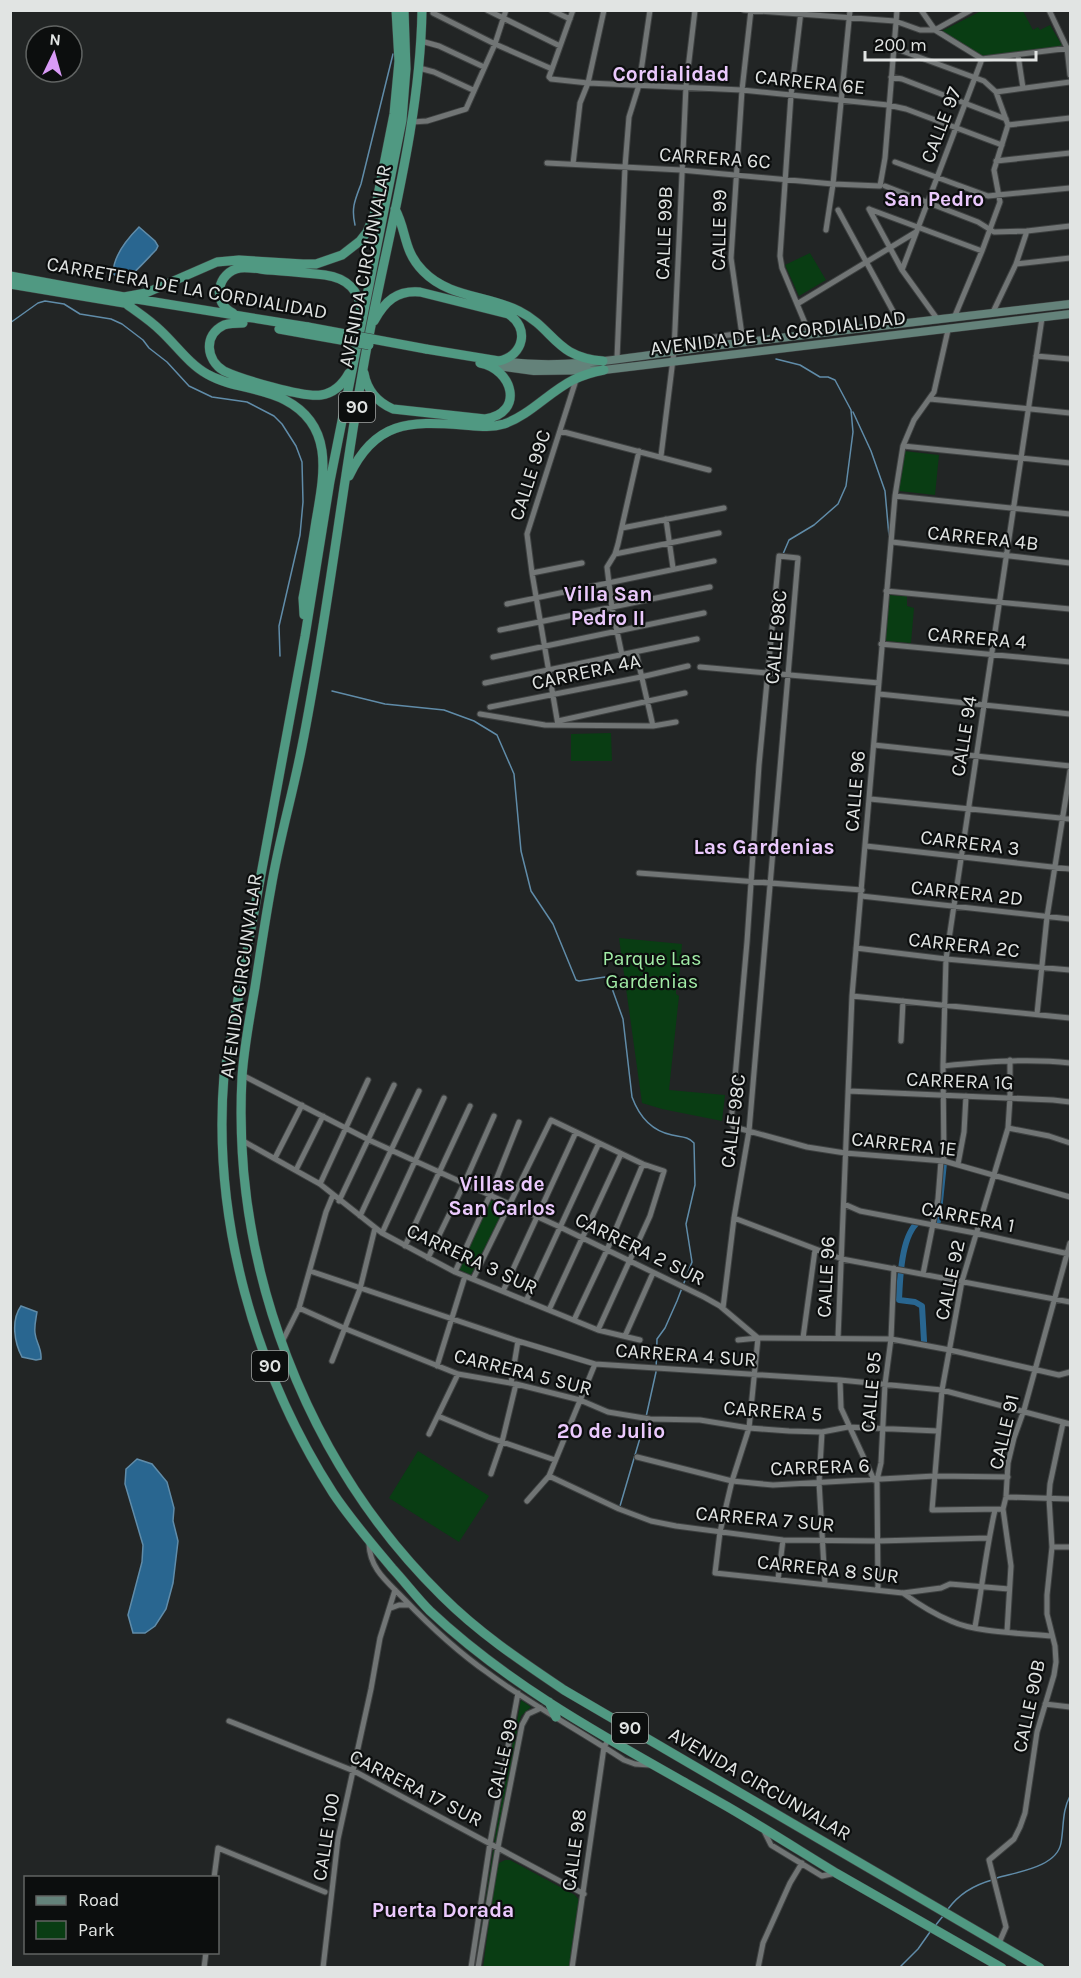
<svg xmlns="http://www.w3.org/2000/svg" width="1081" height="1978" viewBox="0 0 1081 1978" font-family="Karla,sans-serif">
<style>
.green{fill:#093d13}
.water{fill:#296690;stroke:#608ca9;stroke-width:1.5}
.lines{fill:none;stroke-linecap:round;stroke-linejoin:round}
.stream{stroke:#608ca9;stroke-width:1.5}
.canal{stroke:#296690;stroke-width:6}
.minor-casing{stroke:#3e4141;stroke-width:7}
.secondary-casing{stroke:#3e4141;stroke-width:9}
.trunk-casing{stroke:#3e4141;stroke-width:10}
.minor{stroke:#717575;stroke-width:5}
.secondary{stroke:#64827a;stroke-width:8}
.trunk{stroke:#509982;stroke-width:9}
.trunk-bridge-casing{stroke:#3e4141;stroke-width:10;stroke-linecap:butt}
.trunk-bridge{stroke:#509982;stroke-width:9}
.labels{text-anchor:middle;dominant-baseline:central;stroke-width:4.5;stroke-linejoin:round;paint-order:stroke}
.shield{fill:#0c0e0e;stroke:#a1a4a3;stroke-width:1.5}
.shield-label{font-size:18px;font-weight:bold;fill:#e1e4e3}
.street-label{font-size:20px;fill:#e1e4e3;stroke:#0c0e0e}
.park-label{font-size:20px;fill:#a2eda7;stroke:#0c0e0e}
.neighbourhood-label{font-size:21px;font-weight:bold;fill:#ebc9fd;stroke:#0c0e0e}
</style>
<rect width="100%" height="100%" fill="#222525"/>
<path class="green" d="M981 11H1023L1033 30 1038 27 1040 30 1050 25 1063 47 982 56 942 31Z
M810 253 826 280 799 296 785 265Z
M904 451 939 455 935 495 899 491Z
M888 595 907 596V606L914 608 911 643 884 641Z
M611 733 612 761H571V734Z
M619 938 682 944 678 990H676V994L679 996 669 1090 725 1095 722 1121 662 1109 642 1103Z
M491 1200 505 1207 471 1275 458 1269Z
M418 1451 489 1496 459 1542 389 1498Z
M521 1700 531 1707 521 1716 518 1727 476 1967 475 1968 496 1831Z
M505 1860H510L575 1895 579 1900 569 1967 483 1968 496 1868 499 1863Z"/>
<path class="water" d="M139 227 155 241 158 246 156 250C150 256 130 278 125 280L113 274C113 256 126 240 139 227Z
M21 1306 37 1312C36 1319 34 1326 35 1333 36 1343 42 1348 41 1359L36 1360 22 1357C14 1342 11 1320 21 1306Z
M137 1459 152 1464 167 1482 174 1508 173 1521 178 1541 173 1583 166 1609 155 1626 145 1633H133L128 1615 142 1562 143 1545 125 1484 126 1469Z"/>
<g class="lines">
<path class="stream" d="M355 225C351 208 355 200 361 184L393 54
M10 323 38 303 45 301 64 304 80 314 111 319 122 324 143 340 149 348 167 362 189 386 212 397 247 402 274 416 282 424 296 446 302 462 303 502 300 535 279 626 280 656
M776 359 800 365 820 377H828L835 380 851 410 853 432 846 486 838 504 814 525 789 540 783 554
M853 412 871 451 885 491 889 536
M332 691 385 704 444 710 474 721 497 735 514 774 521 851 531 891 553 924 576 980 579 981 605 977 609 980 623 1019 632 1097C639 1116 652 1131 672 1135 680 1137 688 1136 694 1143L695 1185 686 1224 692 1262 677 1301 665 1328 657 1339 656 1372 646 1417
M620 1506 645 1421
M997 1878C1017 1872 1057 1867 1061 1843 1064 1826 1062 1811 1070 1796
M948 1909C959 1894 974 1885 992 1880
M935 1926 943 1916
M899 1968 918 1949 930 1932"/>
<path class="canal" d="M938 1221 944 1163
M916 1224C901 1240 900 1279 899 1300L915 1302 922 1306 924 1341"/>
<defs>
<path id="minor" d="M487 10 560 46
M551 10 570 19
M573 10 552 69 549 77 551 79 588 83 742 90 888 105 906 109 1002 145
M744 10 895 21 920 30H935L982 59 1070 48
M921 10 935 30 971 10
M1049 10 1067 48 1070 75
M801 11 791 95 780 256 782 268 810 335
M433 13 495 44 552 69
M421 41 439 46 484 67
M894 48 984 81 996 92 1008 125 994 170 1000 202 982 251 954 318
M1018 55 1023 88
M419 68 434 72 473 90
M891 77 902 79 1006 119
M996 92 1070 82
M412 122 427 121 466 109 495 44 506 10
M1008 125 1070 118
M996 161 1070 153
M895 162 988 196 1070 188
M547 163 681 170 833 184 880 186 885 158 897 10
M573 164 580 103 588 83 604 10
M885 186 978 222 994 232 1027 231 1070 226
M869 209 902 270 938 320
M869 209 982 251
M838 210 900 324
M826 230 833 184 850 10
M1016 264 1070 258
M902 270 982 59
M797 304 916 232
M993 312 1016 264 1027 231
M743 342 731 258 742 90 751 10
M674 343 742 333
M1036 356 1070 359
M617 359 625 167 629 117 639 85 650 10
M930 399 1070 413
M560 431 709 470
M903 446 1070 463
M661 456 674 351 686 86 695 10
M895 496 1070 514
M666 519 673 568
M622 528 724 508
M892 542 1070 563
M615 554 719 533
M532 573 582 563
M886 591 1070 609
M507 604 714 561
M500 630 710 587
M881 644 1070 662
M636 652 653 726
M622 655 612 608 607 567 615 554 618 544 639 451
M493 657 704 613
M700 667 879 683
M485 683 697 639
M879 694 1070 714
M490 707 641 677 688 666
M480 714 545 725 653 726 676 722
M558 721 685 693
M558 725 532 573 527 534 576 380
M874 745 1070 766
M870 799 1070 819
M866 846 1070 869
M639 873 862 890
M861 896 1070 919
M856 948 946 959 1070 970
M852 996 1070 1018
M1037 1014 1047 917 1070 771
M901 1041 903 1001
M943 1066C986 1062 1028 1058 1070 1063
M242 1075 369 1140 560 1227 704 1297 720 1306 758 1338 749 1428 732 1481 720 1532 715 1573 903 1593 941 1588 950 1584 1009 1589
M848 1091 1053 1100 1070 1102
M1008 1128 1049 1136 1070 1143
M243 1141 320 1184 382 1233 455 1272 598 1330 640 1340
M275 1158 302 1105
M944 1161 943 1066 946 959 1042 318
M958 1164 964 1132 966 1096
M296 1170 323 1116
M320 1184 368 1080
M339 1201 394 1085
M844 1204 860 1211 975 1233 1069 1254
M360 1216 419 1091
M734 1218 842 1259 1070 1302
M382 1233 444 1098
M405 1246 470 1106
M428 1258 464 1184 494 1116
M310 1271 518 1341 595 1364 840 1380 942 1390 1070 1424
M455 1272 490 1195 519 1122
M923 1274 938 1199 941 1161
M473 1279 551 1120 643 1164 664 1171 650 1216 598 1330
M503 1291 576 1132
M526 1301 599 1143
M299 1308 346 1329 458 1374 516 1384 580 1400 608 1412 650 1419 700 1420 749 1428 789 1431 822 1432 848 1427 938 1431
M723 1308 734 1218 749 1131 798 558 779 556 759 765 747 942 731 1123 734 1127 807 1147 845 1153 944 1161 1070 1197
M549 1310 621 1154
M574 1320 607 1250 643 1164
M625 1336 653 1273
M803 1338 815 1250
M838 1338 852 996 895 496 903 446 914 420 934 392 948 330
M283 1340 299 1308 326 1212 333 1195
M738 1340 758 1338 891 1339 950 1350 1059 1375 1070 1372
M332 1361 360 1289 375 1228
M437 1366 465 1276
M840 1380 841 1408 874 1480
M511 1383 518 1341
M438 1416 488 1437 555 1460
M822 1432 819 1482 825 1584
M429 1434 458 1374
M637 1457 732 1481 773 1485 935 1476 1008 1477
M491 1474 502 1442 516 1384
M549 1476 619 1509 651 1521 676 1526 783 1540 877 1541 989 1538
M1006 1497 1070 1499
M527 1501 549 1476 595 1364
M1003 1509 932 1510 942 1390 962 1281 1008 1128 1010 1098V1060
M369 1544C370 1570 388 1582 405 1600 430 1626 458 1652 488 1673 531 1705 579 1730 624 1760L635 1764 650 1765
M1052 1547H1070
M778 1579 783 1540
M878 1590 877 1480 881 1463 885 1384 891 1339 894 1268
M903 1593C918 1604 934 1614 951 1621 977 1633 1023 1633 1052 1636
M391 1608 399 1605H409
M975 1627C982 1588 986 1549 995 1510
M1007 1632 1011 1566 1003 1509 1006 1497 1008 1463 1014 1438 1024 1410 1070 1243
M1045 1704 1070 1707
M229 1721 354 1771 584 1894
M764 1831 771 1845 822 1876 836 1873
M214 1878 218 1848 325 1892
M999 1943 1006 1927 989 1860 1014 1839 1020 1827 1025 1813 1037 1732 1054 1675 1056 1662 1055 1646 1047 1614V1595L1052 1547 1049 1498 1050 1484 1063 1423
M204 1968 206 1952
M323 1968 338 1839 371 1689 380 1638 395 1590
M471 1968 490 1843 518 1693
M478 1968 498 1847 522 1725 528 1714 541 1708
M572 1968 604 1747 609 1739
M758 1968 763 1943 790 1883 802 1863"/>
<path id="secondary" d="M500 361C572 371 642 355 713 346 832 332 951 317 1070 304
M491 365 534 371 604 370 1070 314"/>
<path id="trunk" d="M404 10 406 69 402 120 330 481 305 636 224 1075C212 1220 255 1371 333 1493 351 1520 372 1544 392 1568 405 1582 417 1598 430 1611 517 1693 625 1748 728 1807 764 1828 800 1851 836 1873 891 1905 947 1936 1002 1968
M422 10C420 132 383 250 363 369 341 494 327 621 302 746 293 793 279 840 271 888 265 921 260 954 255 987 250 1016 244 1047 242 1077 232 1267 306 1462 442 1596 479 1633 521 1661 564 1690L1040 1968
M395 209C407 231 403 251 423 271 449 298 487 295 519 311 555 329 554 357 603 361
M10 276 124 297 308 327
M10 284 130 304
M124 297 146 293 217 262 239 260 303 264H316L342 255 360 241 367 232 374 215 394 114 399 61 396 10
M125 303C137 312 150 320 161 331 176 345 189 364 207 374 231 388 261 387 285 400 335 426 324 475 316 521 312 547 308 572 303 598L304 615
M233 313C211 303 217 272 240 268 249 267 259 269 268 270 287 271 306 273 325 275 347 278 360 291 361 312
M374 321C385 301 397 290 420 292L508 314C530 327 524 356 499 361L426 349
M243 323C237 323 230 323 224 325 203 335 206 360 224 371 241 379 304 398 321 395 334 393 343 384 349 373
M279 329 307 334
M364 373C367 390 377 402 393 409L485 419C525 413 513 369 480 363
M349 476C375 421 409 421 463 425 477 426 491 428 504 424 530 415 549 392 573 380 583 375 593 372 604 370
M549 1702 556 1717"/>
</defs>
<use href="#minor" class="minor-casing"/>
<use href="#secondary" class="secondary-casing"/>
<use href="#trunk" class="trunk-casing"/>
<use href="#minor" class="minor"/>
<use href="#secondary" class="secondary"/>
<use href="#trunk" class="trunk"/>
<defs>
<path id="trunk-bridge" d="M308 327 426 349
M307 334 369 345"/>
</defs>
<use href="#trunk-bridge" class="trunk-bridge-casing"/>
<use href="#trunk-bridge" class="trunk-bridge"/>
</g>
<g class="labels">
<g class="shield">
<rect x="339" y="392" width="36" height="30" rx="4.5"/>
<rect x="252" y="1351" width="36" height="30" rx="4.5"/>
<rect x="612" y="1713" width="36" height="30" rx="4.5"/>
</g>
<g class="shield-label">
<text x="357" y="407">90</text>
<text x="270" y="1366">90</text>
<text x="630" y="1728">90</text>
</g>
<g class="street-label">
<text transform="translate(810 82) rotate(6)">CARRERA 6E</text>
<text transform="translate(941 125) rotate(-69)">CALLE 97</text>
<text transform="translate(715 158) rotate(4)">CARRERA 6C</text>
<text transform="translate(719 230) rotate(-89)">CALLE 99</text>
<text transform="translate(664 233) rotate(-88)">CALLE 99B</text>
<text transform="translate(365 266) rotate(-79)">AVENIDA CIRCUNVALAR</text>
<text transform="translate(187 288) rotate(10)">CARRETERA DE LA CORDIALIDAD</text>
<text transform="translate(778 333) rotate(-7)">AVENIDA DE LA CORDIALIDAD</text>
<text transform="translate(530 475) rotate(-72)">CALLE 99C</text>
<text transform="translate(983 538) rotate(6)">CARRERA 4B</text>
<text transform="translate(776 637) rotate(-85)">CALLE 98C</text>
<text transform="translate(977 638) rotate(5)">CARRERA 4</text>
<text transform="translate(586 672) rotate(-12)">CARRERA 4A</text>
<text transform="translate(964 736) rotate(-81)">CALLE 94</text>
<text transform="translate(855 791) rotate(-85)">CALLE 96</text>
<text transform="translate(970 843) rotate(7)">CARRERA 3</text>
<text transform="translate(967 893) rotate(6)">CARRERA 2D</text>
<text transform="translate(964 945) rotate(6)">CARRERA 2C</text>
<text transform="translate(241 976) rotate(-82)">AVENIDA CIRCUNVALAR</text>
<text transform="translate(960 1081) rotate(2)">CARRERA 1G</text>
<text transform="translate(733 1121) rotate(-83)">CALLE 98C</text>
<text transform="translate(904 1144) rotate(6)">CARRERA 1E</text>
<text transform="translate(968 1217) rotate(11)">CARRERA 1</text>
<text transform="translate(640 1249) rotate(26)">CARRERA 2 SUR</text>
<text transform="translate(472 1259) rotate(25)">CARRERA 3 SUR</text>
<text transform="translate(826 1277) rotate(-87)">CALLE 96</text>
<text transform="translate(950 1280) rotate(-78)">CALLE 92</text>
<text transform="translate(686 1355) rotate(4)">CARRERA 4 SUR</text>
<text transform="translate(523 1372) rotate(14)">CARRERA 5 SUR</text>
<text transform="translate(871 1392) rotate(-85)">CALLE 95</text>
<text transform="translate(773 1411) rotate(4)">CARRERA 5</text>
<text transform="translate(1004 1432) rotate(-77)">CALLE 91</text>
<text transform="translate(820 1467) rotate(-2)">CARRERA 6</text>
<text transform="translate(765 1519) rotate(5)">CARRERA 7 SUR</text>
<text transform="translate(828 1569) rotate(6)">CARRERA 8 SUR</text>
<text transform="translate(1029 1706) rotate(-78)">CALLE 90B</text>
<text transform="translate(502 1759) rotate(-77)">CALLE 99</text>
<text transform="translate(760 1784) rotate(30)">AVENIDA CIRCUNVALAR</text>
<text transform="translate(416 1788) rotate(27)">CARRERA 17 SUR</text>
<text transform="translate(326 1837) rotate(-81)">CALLE 100</text>
<text transform="translate(574 1850) rotate(-82)">CALLE 98</text>
</g>
<g class="park-label">
<text x="652" y="958">Parque Las<tspan x="652" dy="23">Gardenias</tspan></text>
</g>
<g class="neighbourhood-label">
<text x="671" y="74">Cordialidad</text>
<text x="934" y="199">San Pedro</text>
<text x="608" y="594">Villa San<tspan x="608" dy="24">Pedro II</tspan></text>
<text x="764" y="847">Las Gardenias</text>
<text x="502" y="1184">Villas de<tspan x="502" dy="24">San Carlos</tspan></text>
<text x="611" y="1431">20 de Julio</text>
<text x="443" y="1910">Puerta Dorada</text>
</g>
</g>
<rect width="1081" height="1978" fill="none" stroke="#e1e4e3" stroke-width="24"/>
<rect x="24" y="1876" width="195" height="78" fill="#0c0e0e" stroke="#616463" stroke-width="1.5"/>
<rect x="36" y="1896" width="30" height="9" fill="#64827a" stroke="#616463" stroke-width="1.5"/>
<text x="78" y="1906" font-size="18" fill="#e1e4e3">Road</text>
<rect x="36" y="1921" width="30" height="18" fill="#093d13" stroke="#616463" stroke-width="1.5"/>
<text x="78" y="1936" font-size="18" fill="#e1e4e3">Park</text>
<g transform="translate(54 54) rotate(5)"><circle r="28" fill="#0c0e0e" stroke="#616463" stroke-width="1.5"/>
<path d="M0-4.5L10 22L0 15L-10 22Z" fill="#d99af7"/>
<text y="-9" font-size="16" font-weight="bold" text-anchor="middle" fill="#e1e4e3">N</text>
</g>
<path d="M865 51v9h171v-9" fill="none" stroke="#e1e4e3" stroke-width="3"/>
<text x="874" y="51" font-size="18" fill="#e1e4e3" stroke="#0c0e0e" stroke-width="4.5" paint-order="stroke">200 m</text>
</svg>
